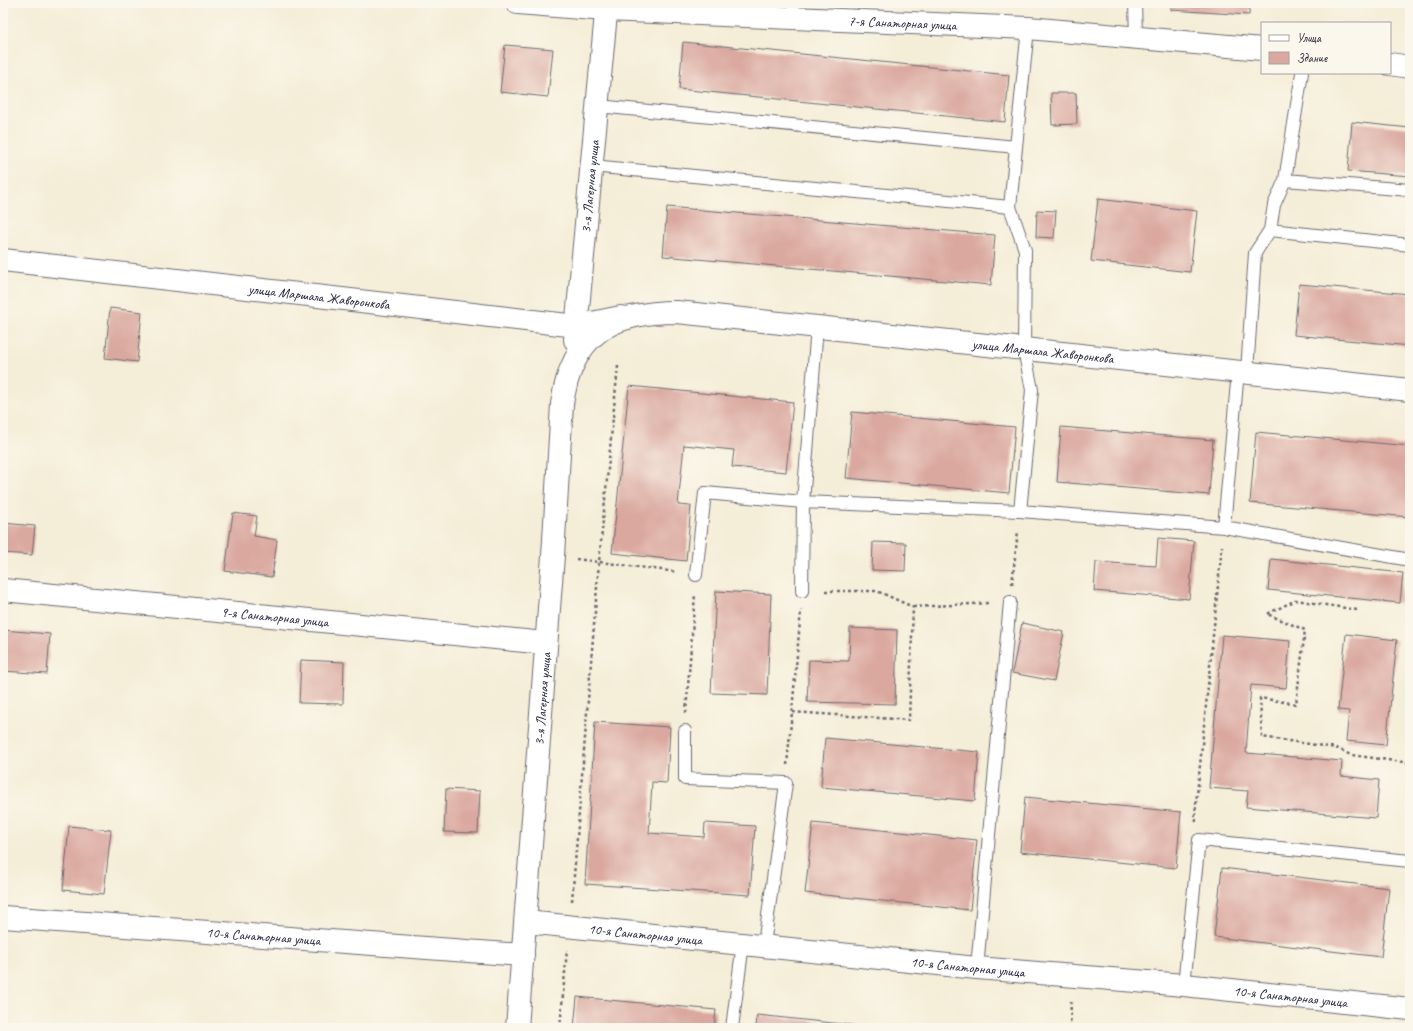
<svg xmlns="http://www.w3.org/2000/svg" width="1413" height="1031" viewBox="0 0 1413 1031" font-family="Caveat,sans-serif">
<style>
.building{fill:#daa89f}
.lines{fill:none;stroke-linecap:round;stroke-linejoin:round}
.service-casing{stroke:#6c6972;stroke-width:14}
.minor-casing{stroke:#6c6972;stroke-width:24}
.secondary-casing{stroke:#6c6972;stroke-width:24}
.path{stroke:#6c6972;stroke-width:2.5;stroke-dasharray:3 3;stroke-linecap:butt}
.service{stroke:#fff;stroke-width:12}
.minor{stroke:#fff;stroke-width:22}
.secondary{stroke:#fff;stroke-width:22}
.labels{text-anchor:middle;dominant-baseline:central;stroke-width:4;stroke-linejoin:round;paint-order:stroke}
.street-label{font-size:14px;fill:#22223b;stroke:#fbf7ec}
</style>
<rect width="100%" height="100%" fill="#fbf7ec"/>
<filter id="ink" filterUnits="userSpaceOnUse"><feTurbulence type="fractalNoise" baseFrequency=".025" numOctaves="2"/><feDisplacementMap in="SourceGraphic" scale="8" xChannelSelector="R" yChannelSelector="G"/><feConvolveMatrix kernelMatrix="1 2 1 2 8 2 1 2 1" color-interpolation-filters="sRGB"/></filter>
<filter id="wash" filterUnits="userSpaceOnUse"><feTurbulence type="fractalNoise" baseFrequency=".012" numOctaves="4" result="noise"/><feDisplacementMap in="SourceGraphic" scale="16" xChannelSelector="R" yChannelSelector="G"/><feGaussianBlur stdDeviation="0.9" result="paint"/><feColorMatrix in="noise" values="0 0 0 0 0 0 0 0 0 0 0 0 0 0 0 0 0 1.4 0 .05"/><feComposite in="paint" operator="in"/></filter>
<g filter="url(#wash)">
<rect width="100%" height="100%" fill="#f4edd7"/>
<g id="blocks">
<path class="building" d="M1171 3H1250L1249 15 1171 10Z
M683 42 1009 75 1005 122 679 89Z
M505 45 553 49 548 97 500 92Z
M1051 93H1076L1077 124 1052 125Z
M1352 122 1410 128V176L1348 171Z
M1098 199 1197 211 1190 272 1091 261Z
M667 207 995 235 991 285 663 256Z
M1037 210 1056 211 1054 238 1036 237Z
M1299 284 1410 294V346L1294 335Z
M110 308 142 312 137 362 105 358Z
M629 386 793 402 786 472 732 467 734 450 684 445 678 505 691 506 686 561 612 553Z
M852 412 1015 427 1009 493 846 478Z
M1061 427 1213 440 1209 495 1057 482Z
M1256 432 1410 446V517L1250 503Z
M233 513 257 516 254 536 277 540 272 577 225 571Z
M3 523 35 526 32 555 3 553Z
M1158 538 1194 541 1189 599 1094 591 1096 562 1156 566Z
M873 542 906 543 905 571 872 570Z
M1271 559 1403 573 1400 603 1268 590Z
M716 591 771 594 767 695 711 693Z
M1022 623 1064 632 1054 681 1012 673Z
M850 628 897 630 895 704 807 702 809 660 849 661Z
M3 630 50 634 47 674 3 671Z
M1346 634 1397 640 1386 745 1346 741 1349 711 1338 710Z
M1222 635 1290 641 1286 688 1251 685 1246 753 1342 761 1341 776 1379 780 1376 818 1246 807 1248 791 1209 788Z
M301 660 344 662 343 704 299 703Z
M595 722 670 727 667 783 652 782 649 833 704 837 705 823 755 826 750 895 585 884Z
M825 738 979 752 975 801 821 787Z
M446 789 480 791 478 833 444 832Z
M1025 797 1181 812 1176 868 1020 852Z
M813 823 977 840 970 910 805 893Z
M69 826 111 830 104 894 63 890Z
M1222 868 1389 888 1381 957 1214 937Z
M577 997 716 1010 714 1028H574Z
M757 1015 870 1027V1028H756Z"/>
</g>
</g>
<g filter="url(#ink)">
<use href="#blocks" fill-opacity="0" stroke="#6c6972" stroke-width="1"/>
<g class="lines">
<defs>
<path id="service" d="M1135 3 1136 37
M1302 73 1285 180 1274 205 1270 230 1410 245
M598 106 1016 147
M592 166 1010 207 1025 250 1024 349 1032 390 1020 511 803 502 802 591
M1285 180 1410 190
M1010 207 1028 28
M1247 372 1255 253 1270 230
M1020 511 1224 527 1410 560
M1224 527 1238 371
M696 575 705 493 803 502 817 327
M685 731V779L786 783 764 945
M977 968 1010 602
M1184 985 1199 840 1410 861
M732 1028 743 943"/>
<g id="minor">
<path id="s1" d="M518 3 606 10 1028 28 1262 49"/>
<path d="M1390 64 1410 67"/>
<path id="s2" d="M3 260 577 326 621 317"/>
<path id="s3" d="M575 340 607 3"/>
<path id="s4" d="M3 590 545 643"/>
<path id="s5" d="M3 917 523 955"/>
<path id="s6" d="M526 922 977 968 1184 985 1410 1009"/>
</g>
<g id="secondary">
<path id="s7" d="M517 1028 553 556 562 404C572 335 609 312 677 312L1410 390"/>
</g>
</defs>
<use href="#service" class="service-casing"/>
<use href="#minor" class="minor-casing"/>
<use href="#secondary" class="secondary-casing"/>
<path class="path" d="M576 559 677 572
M1012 584 1018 531
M913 607 990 603
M1357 610 1296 600 1267 614 1305 630 1296 704 1260 698 1262 737 1336 748 1351 755 1410 763
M792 712 801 610
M686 713 695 594
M787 765 792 712 909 720 913 607 877 591H822
M1196 822 1195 815 1222 546
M572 901 599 562 618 366
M560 1028 567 950
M1070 1028 1071 1001"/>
<use href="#service" class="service"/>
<use href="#minor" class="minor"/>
<use href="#secondary" class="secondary"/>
</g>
</g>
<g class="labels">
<g class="street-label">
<text stroke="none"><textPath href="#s1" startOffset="385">7-я Санаторная улица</textPath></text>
<text stroke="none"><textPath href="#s3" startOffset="154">3-я Лагерная улица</textPath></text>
<text stroke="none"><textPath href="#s2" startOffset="318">улица Маршала Жаворонкова</textPath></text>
<text stroke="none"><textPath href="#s7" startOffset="1159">улица Маршала Жаворонкова</textPath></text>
<text stroke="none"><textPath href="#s4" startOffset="273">9-я Санаторная улица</textPath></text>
<text stroke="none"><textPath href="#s7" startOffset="330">3-я Лагерная улица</textPath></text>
<text stroke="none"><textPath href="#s6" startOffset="120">10-я Санаторная улица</textPath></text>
<text stroke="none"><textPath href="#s5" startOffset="261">10-я Санаторная улица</textPath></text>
<text stroke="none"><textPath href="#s6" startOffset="444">10-я Санаторная улица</textPath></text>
<text stroke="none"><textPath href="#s6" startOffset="768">10-я Санаторная улица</textPath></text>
</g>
</g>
<rect width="1413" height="1031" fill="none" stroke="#fbf7ec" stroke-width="16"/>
<rect x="1261" y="22" width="130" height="52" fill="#fbf7ec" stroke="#a4a2a5"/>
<rect x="1269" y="35" width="20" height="6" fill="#ffffff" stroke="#a4a2a5"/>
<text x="1297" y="42" font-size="12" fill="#22223b">Улица</text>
<rect x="1269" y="52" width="20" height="12" fill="#daa89f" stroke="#a4a2a5"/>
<text x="1297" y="62" font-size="12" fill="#22223b">Здание</text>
</svg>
